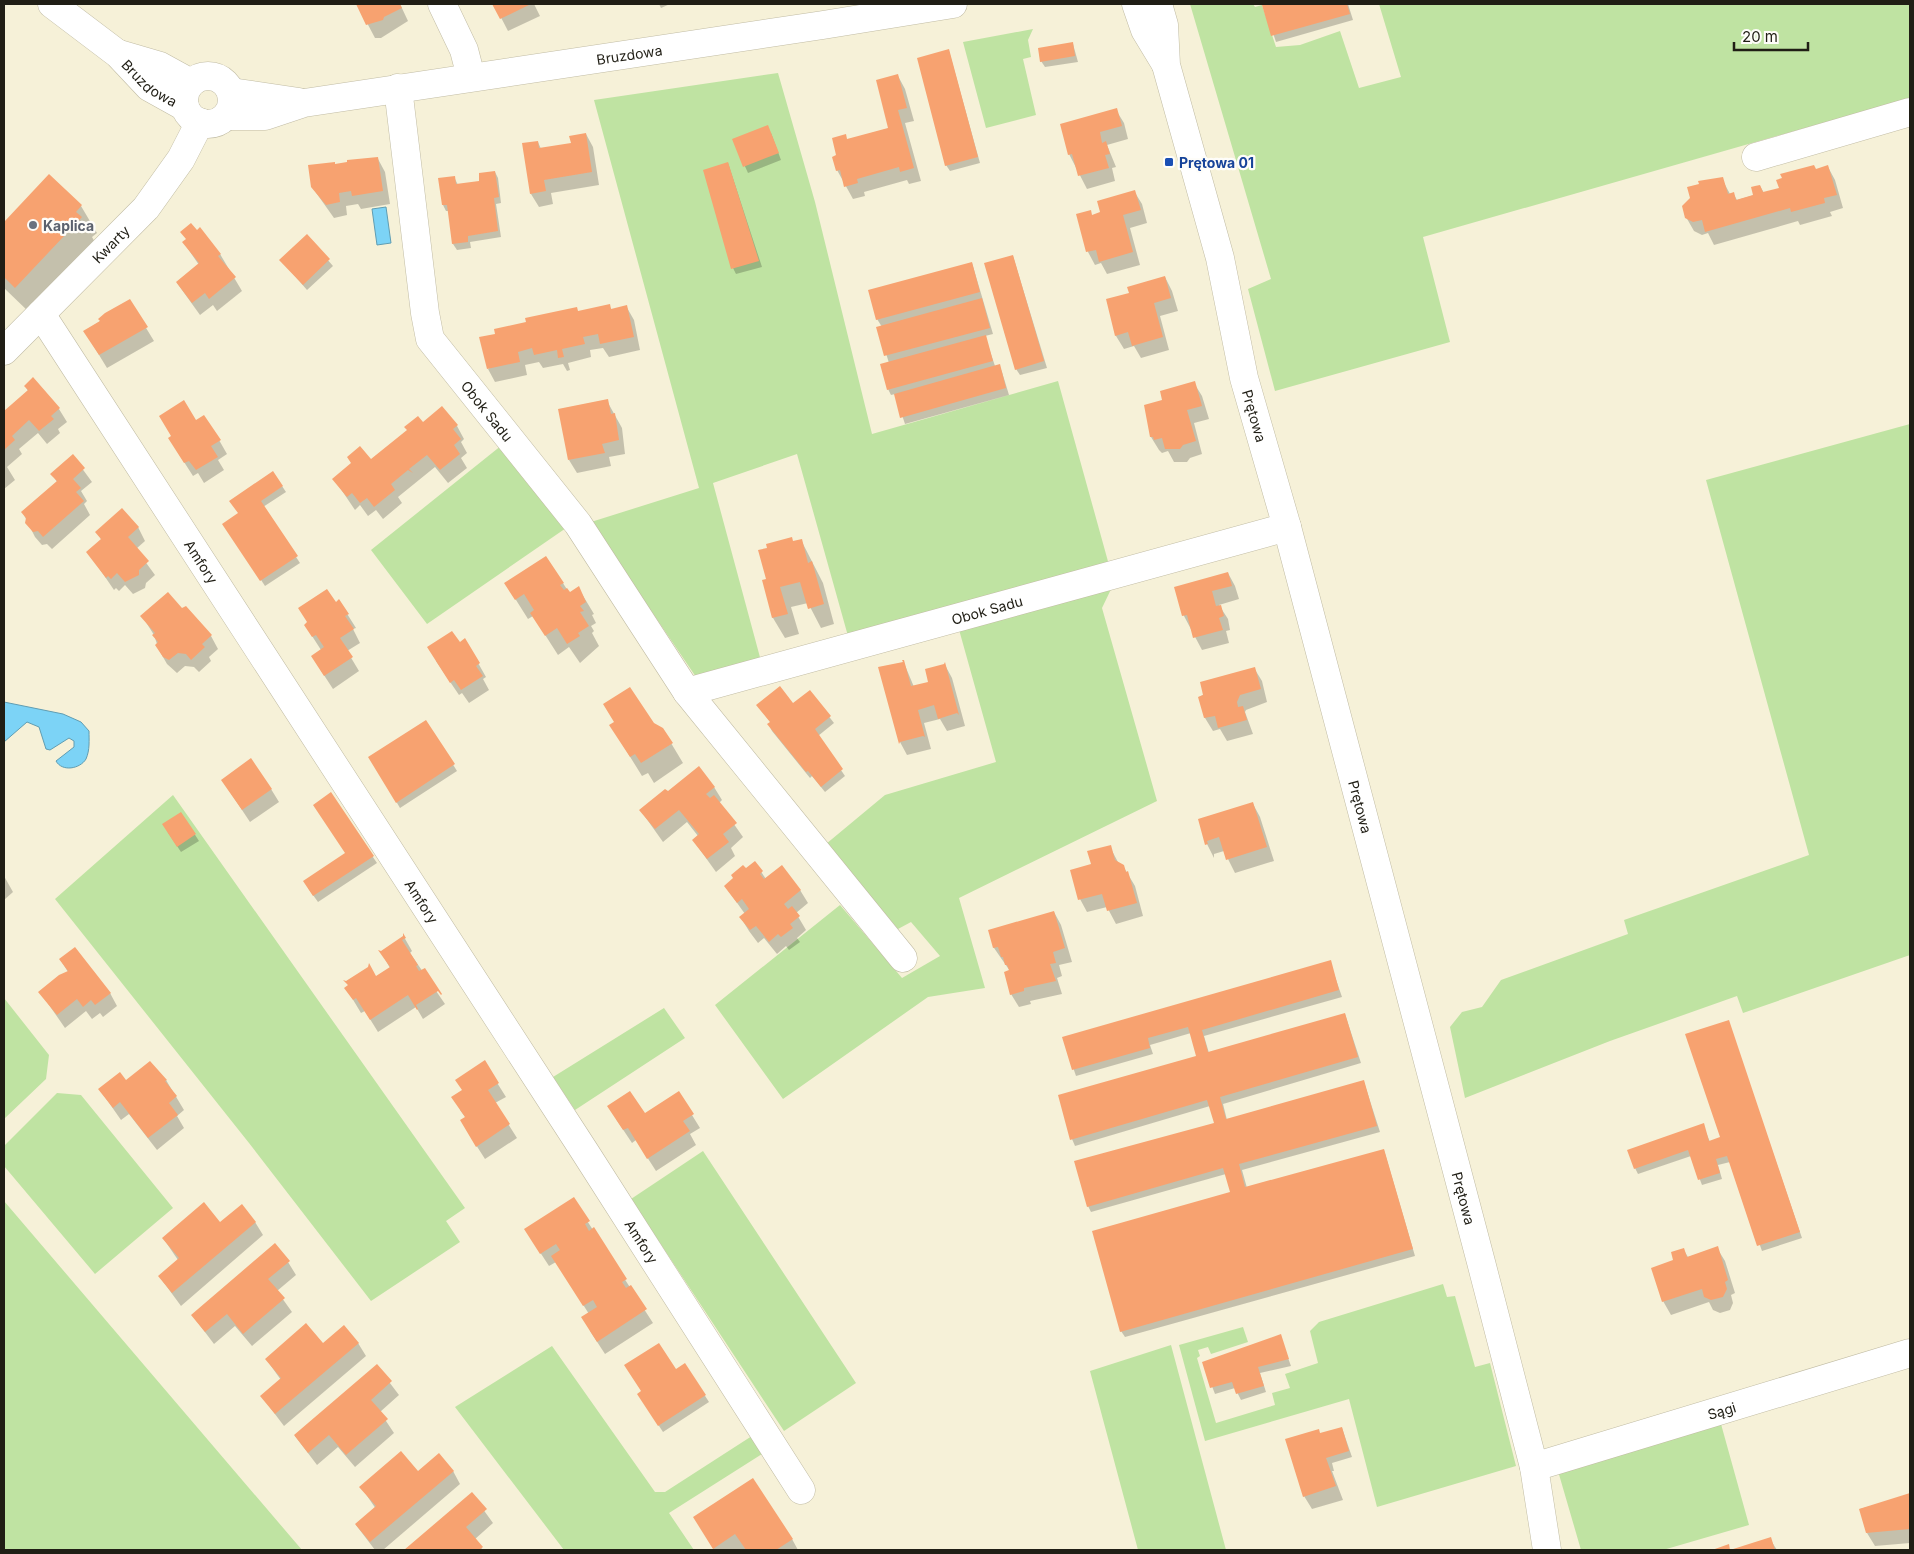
<svg xmlns="http://www.w3.org/2000/svg" width="1914" height="1554" viewBox="0 0 1914 1554" font-family="Inter,sans-serif">
<style>
.green{fill:#bfe3a2}
.water{fill:#7cd3f6;stroke:#609db2}
.shadow{fill:#0003}
.building{fill:#f7a270}
.lines{fill:none;stroke-linecap:round;stroke-linejoin:round}
.minor-casing{stroke:#c1bca4;stroke-width:29}
.tertiary-casing{stroke:#c1bca4;stroke-width:29}
.minor{stroke:#fff;stroke-width:28}
.tertiary{stroke:#fff;stroke-width:28}
.transit-dot{fill:#1a4fb4;stroke:#fefdf9;stroke-width:2}
.worship-dot{fill:#6b7280;stroke:#fefdf9;stroke-width:2}
.labels{text-anchor:middle;dominant-baseline:central;stroke-width:4.5;stroke-linejoin:round;paint-order:stroke}
.street-label{font-size:14px;fill:#201e15;stroke:#fefdf9}
.transit-label{font-size:14px;font-weight:bold;fill:#164399;stroke:#fefdf9;text-anchor:start}
.worship-label{font-size:14px;font-weight:bold;fill:#5b616d;stroke:#fefdf9;text-anchor:start}
</style>
<rect width="100%" height="100%" fill="#f6f1d8"/>
<path class="green" d="M1190 4H1253L1255 7 1262 5 1276 47 1300 45 1340 31 1359 88 1401 77 1379 4H1910V98L1423 237 1450 342 1275 391 1248 289 1271 279Z
M1033 29 1028 40 1031 57 1023 59 1036 115 986 128 963 42Z
M778 73 815 202 872 434 1058 381 1109 565 848 636 797 454 713 483 761 661 696 677 591 522 699 488 594 100Z
M1910 424V955L1743 1013 1737 996 1610 1041 1465 1098 1450 1027 1462 1012 1482 1007 1501 980 1628 934 1624 920 1809 855 1706 480Z
M502 445 569 526 427 624 371 550Z
M1114 583 1102 608 1157 801 959 898 985 988 928 997 783 1099 715 1005 840 905 902 978 940 956 911 922 898 929 826 844 885 795 996 762 958 626Z
M173 795 465 1208 446 1221 460 1242 371 1301 249 1143 55 899Z
M4 998 49 1055 46 1079 4 1119Z
M664 1008 685 1038 575 1110 553 1077Z
M57 1093 81 1095 173 1208 95 1274 4 1166V1146Z
M703 1151 856 1383 784 1431 631 1199Z
M4 1201 302 1550H4Z
M1443 1284 1447 1297 1455 1296 1475 1367 1490 1363 1516 1466 1377 1507 1349 1399 1205 1441 1179 1345 1243 1327 1248 1342 1211 1354 1208 1347 1198 1350 1200 1356 1197 1358 1216 1423 1275 1405 1272 1393 1290 1388 1285 1374 1318 1363 1310 1331 1319 1322Z
M1171 1345 1226 1550H1138L1090 1371Z
M552 1346 655 1492H665L755 1434 765 1452 669 1513 694 1550H564L455 1407Z
M1721 1424 1749 1525 1663 1550H1581L1558 1471Z"/>
<path class="water" d="M386 207 391 243 377 245 372 209Z
M4 702 63 714 81 722 89 731C89 740 90 750 86 759 80 769 62 772 56 761L74 747V741L69 738 50 750 46 749 39 727 27 722 4 742Z"/>
<path class="shadow" d="M357 4H400L408 21 381 38H375Z
M494 4H534L540 16 508 31Z
M659 4H670L661 8Z
M1270 4H1348L1353 20 1276 42 1264 6Z
M1073 44 1078 62 1045 67 1041 61Z
M949 51 980 163 950 171 946 165Z
M898 76 905 89 914 121 905 123 921 181 909 184 907 180 864 192 865 196 853 199 837 170 838 156 847 140 890 128Z
M1116 110 1124 123 1128 139 1107 145 1116 167 1112 168 1115 181 1087 189 1069 154Z
M771 133 781 160 748 173 733 140Z
M586 134 593 147 599 185 551 193 553 204 539 207 531 194 538 142 541 149 572 144Z
M378 159 385 172 390 204 361 209 358 204 346 206 347 215 334 218 312 187 335 166Z
M728 163 762 267 736 274 733 268Z
M1828 167 1835 180 1843 208 1830 212 1832 216 1800 225 1798 221 1714 245 1708 233 1702 235 1694 231 1686 217 1722 179 1730 194 1733 193 1737 200 1754 195 1760 186 1764 193 1780 189 1816 170Z
M495 172 498 178 501 203 496 204 501 237 470 242 471 248 457 250 453 244 449 211H446L443 205 454 177 458 185 481 182Z
M49 176 81 206 97 233 92 237 96 244 31 314 4 288V224Z
M1134 191 1142 204 1147 223 1130 228 1140 265 1107 274 1101 263 1095 265 1088 252 1092 216 1101 213Z
M182 232 220 254 242 291 217 311 213 305 200 315 177 283 199 265 184 243 187 240Z
M307 236 333 266 307 290 281 260Z
M1013 256 1047 368 1020 375 1016 369Z
M972 263 993 334 985 336 995 366 999 365 1002 372 1009 395 905 424 895 394 891 395 888 389 889 363 878 328 882 327 877 319Z
M1165 277 1172 291 1178 311 1160 316 1169 350 1141 358 1134 346 1124 349 1116 336 1107 300 1131 294Z
M129 300 154 341 107 368 85 332Z
M609 306 612 310 626 306 634 320 640 350 609 357 603 348 590 350 591 357 568 363 570 370 567 371 563 364 543 368 539 362 525 365 527 375 495 382 488 369 579 312Z
M33 379 59 409 67 422 58 429 60 433 47 444 38 433 19 449 22 454 7 467 15 480 4 489V412L28 391 25 386Z
M1194 383 1202 396 1209 419 1194 423 1202 454 1190 458 1187 462H1174L1168 451 1162 453 1159 450 1151 437Z
M607 401 622 428 625 454 609 457 611 466 577 473 569 460Z
M196 422 219 440 227 454 218 460 224 470 204 483 198 473 193 476 177 451Z
M423 424 457 426 464 439 461 442 467 453 461 458 467 468 448 483 435 467 398 497 402 503 383 519 376 510 368 516 360 505 355 510 334 479 371 461Z
M73 456 92 482 81 491 87 501 84 504 90 515 52 549 47 544 42 545 35 537 23 513 57 482 52 474Z
M282 486 286 492 263 507 300 563 265 586 224 524Z
M138 527 145 541 136 549 155 575 146 583 145 588 133 594 125 585 119 591 116 588 114 590 88 552 102 541 97 532Z
M801 540 823 583 834 624 821 628 808 603 791 607 799 634 785 638 773 618 767 580 769 549Z
M546 557 570 594H582L594 614 592 615 596 623 591 626 594 631 592 633 599 646 580 663 569 647 558 655 533 616 528 619 506 584Z
M1228 573 1235 586 1239 599 1219 605 1228 619 1230 630 1226 631 1229 643 1202 650 1184 616 1176 588Z
M339 601 356 628 353 629 360 643 347 651 359 671 333 689 320 669 321 650 305 625Z
M185 607 211 636 218 649 209 657 211 661 199 672 194 667 185 666 177 673 167 664 159 650 154 635 142 616 182 610Z
M465 640 486 677 483 679 489 690 469 703 462 693 459 695 436 661Z
M904 663 914 687 929 683 945 665 952 678 965 726 947 731 940 719 924 723 931 749 907 755 900 742Z
M1254 668 1262 681 1267 702 1246 710 1245 712 1253 734 1227 741 1220 729 1213 731 1205 718 1199 697Z
M810 692 834 723 818 736 845 776 825 792 812 776 810 778 772 731 769 725 771 723 762 711 793 705Z
M426 721 457 771 400 808 370 757Z
M653 724 671 743 683 763 654 783 648 773 642 776 611 726Z
M222 780 271 789 279 802 250 822Z
M714 787 722 800 719 803 743 837 731 848 735 856 716 872 693 840 698 836 687 822 663 842 641 811Z
M330 794 377 863 318 902 308 888 346 854Z
M1253 804 1260 817 1274 861 1235 873 1224 851 1214 854V858L1207 844 1199 820Z
M181 813 199 841 181 852 167 831Z
M1110 847 1119 864 1123 866 1135 886 1143 916 1116 924 1107 907 1087 912 1080 899Z
M755 863 766 879 800 890 808 903 796 913 806 930 797 938 800 942 789 950 786 946 777 954 764 938 758 943 749 931 741 918 745 914 725 886Z
M4 876 13 892 4 900Z
M1054 912 1061 925 1072 962 1059 965 1062 976 1057 978 1062 994 1030 1001 1031 1004 1019 1007 1011 994 1010 971 994 948 989 931Z
M404 937 412 951 410 953 445 1004 423 1019 416 1007 378 1032 365 1011 361 1013 346 988 349 986 346 982 376 977 390 968 381 952Z
M60 959 110 993 117 1006 103 1017 100 1013 92 1019 86 1011 65 1028 40 992 68 972Z
M1330 962 1342 997 1204 1036 1209 1053 1345 1014 1361 1063 1223 1104 1227 1120 1364 1082 1380 1132 1242 1170 1247 1188 1384 1150 1415 1256 1125 1337 1121 1331 1231 1193 1226 1174 1091 1212 1088 1206 1216 1124 1210 1106 1075 1146 1072 1139 1197 1057 1191 1033 1150 1045 1153 1054 1076 1076 1063 1038Z
M1728 1021 1802 1238 1762 1251 1730 1162 1718 1165 1722 1179 1702 1185 1691 1156 1638 1174 1635 1168 1703 1125 1710 1142 1722 1138Z
M484 1062 506 1097 495 1103 517 1138 485 1159 469 1134 466 1118 460 1110 463 1091Z
M166 1080 184 1110 177 1116 184 1128 157 1150 129 1114 121 1120 100 1090 126 1082Z
M644 1115H692L700 1128 690 1134 696 1145 656 1171 636 1140 632 1143 616 1119Z
M573 1199 653 1323 605 1354 590 1331 589 1314 556 1262 549 1266 534 1243Z
M255 1222 263 1235 181 1306 159 1276 178 1260 163 1238 220 1224Z
M1717 1248 1725 1261 1735 1293 1731 1295 1733 1303 1730 1310 1720 1313 1713 1310 1709 1302 1671 1315 1663 1301 1675 1261 1683 1249 1688 1257Z
M288 1262 296 1275 277 1291 292 1312 252 1346 235 1326 214 1344 192 1315Z
M1280 1336 1291 1366 1260 1373 1266 1392 1241 1400 1235 1388 1215 1394 1203 1363Z
M358 1343 366 1356 284 1426 262 1397 281 1380 266 1359 323 1345Z
M685 1365 709 1402 663 1432 642 1400Z
M377 1366 399 1395 380 1412 394 1433 355 1467 338 1447 317 1465 295 1436Z
M1342 1428 1352 1457 1332 1463 1334 1471H1332L1343 1500 1312 1509 1304 1496 1321 1434Z
M453 1471 460 1484 383 1550H375L356 1525 376 1509 361 1487 417 1473Z
M472 1494 493 1523 474 1540 483 1550H405Z
M1910 1495V1543L1875 1546 1867 1533 1860 1509Z
M695 1518 792 1539 798 1550H714Z
M1770 1539 1777 1550H1733Z"/>
<path class="building" d="M356 4H400L402 8 384 17 383 20 366 25Z
M492 4H531L500 19Z
M1266 4H1347L1350 14 1271 36 1262 5Z
M1073 42 1075 56 1040 62 1038 48Z
M949 49 978 157 945 166 917 58Z
M898 74 907 108 898 110 914 168 900 172 899 167 857 179 858 183 844 187 840 170 836 171 832 157 836 155 832 138 846 134 847 139 888 128 876 80Z
M1117 108 1122 126 1100 132 1102 143 1106 141 1110 154 1105 155 1109 168 1078 176 1072 154 1068 155 1060 124Z
M768 125 779 153 743 167 732 139Z
M586 133 592 172 544 180 546 191 530 194 522 143 538 141 539 148 571 143 569 136Z
M378 157 383 191 352 196 351 191 339 193 340 202 326 205 311 187 308 165 335 162V164L347 162V160Z
M728 162 759 261 731 269 703 170Z
M1814 165 1816 169 1828 165 1837 195 1824 198 1825 203 1791 212 1790 208 1705 232 1702 220 1693 222 1685 218 1682 206 1690 198 1687 187 1699 184 1698 181 1723 177 1728 194 1734 192 1736 200 1753 195 1751 187 1755 186 1760 185 1763 192 1779 188 1776 180 1782 178 1780 174Z
M495 171 499 197 494 198 498 231 468 236V242L452 244 447 205H442L438 178 455 176 456 184 479 181V173Z
M49 174 82 205 76 212 82 217 15 288 4 277V222Z
M1135 190 1141 210 1123 215 1133 252 1099 262 1096 250 1086 252 1076 214 1091 210 1092 215 1100 212 1097 201Z
M191 223 197 230 200 227 221 254 218 256 236 277 209 299 205 293 192 303 176 282 199 263 182 242 186 239 180 232Z
M307 234 330 259 303 285 279 260Z
M1013 255 1044 361 1015 370 984 263Z
M972 262 980 292 876 320 868 290Z
M1165 276 1171 298 1154 303 1163 337 1132 346 1128 332 1115 336 1106 299 1129 293 1127 287Z
M982 298 990 328 884 356 876 327Z
M130 299 148 327 99 355 83 331 100 321 98 319 105 313Z
M610 304 611 309 627 305 634 337 600 344 598 334 583 337 585 344 562 349 564 357 558 358 557 350 534 355 532 348 518 352 520 362 487 369 479 337 495 334 494 329 526 322 525 318 577 307 578 311Z
M986 335 993 361 887 390 880 364Z
M1000 364 1006 388 900 418 894 394Z
M33 377 60 408 51 416 54 419 39 431 29 420 12 436 15 440 4 450V411L28 390 24 386Z
M1195 381 1202 406 1187 410 1196 441 1183 445 1180 449H1165L1162 438 1154 440 1153 437H1150L1144 405 1162 400 1160 391Z
M608 399 611 414 615 413 619 440 602 444 605 453 568 460 558 409Z
M184 400 196 420 204 415 221 440 211 446 218 457 196 470 189 461 184 463 168 438 171 436 159 416Z
M442 406 458 425 453 429 461 439 454 445 460 454 440 470 427 455 409 469 413 473 408 470 391 484 395 490 374 507 367 498 360 503 352 493 347 497 332 479 351 463 347 457 360 446 371 459 407 430 404 427 418 416 423 422Z
M73 454 85 468 73 479 81 488 76 492 84 501 43 537 38 531 33 532 25 523 26 518 21 512 57 481 50 474Z
M273 471 283 486 261 501 298 556 260 581 222 524 238 513 229 501Z
M122 508 139 527 128 537 149 561 139 570V575L125 582 117 573 111 579 108 576 106 578 86 552 101 539 95 532Z
M792 537 793 541 802 539 808 563 812 561 824 604 808 609 800 582 780 587 788 614 772 618 762 580 766 579 758 550 767 548 766 544Z
M546 556 564 583 560 585 564 590 567 588 570 592 579 586 586 602 580 606 584 611 580 612 589 626 578 633 580 636 567 644 557 628 545 636 530 613 534 610 524 594 515 600 504 583Z
M1228 572 1232 586 1212 591 1216 606 1221 605 1224 616 1219 618 1223 630 1193 638 1187 615 1182 616 1174 587Z
M327 589 336 602 339 599 349 614 345 616 354 629 340 638 353 657 324 676 311 656 324 647 316 635 312 637 304 625 307 622 298 608Z
M168 592 182 608 186 606 212 635 202 644 205 647 191 660 186 654 178 653 169 660 163 657 155 645 158 642 152 635 155 633 140 616Z
M452 631 460 642 465 638 480 663 476 666 483 676 461 690 454 680 450 683 427 647Z
M902 660H904L911 686 928 682 925 669 944 664 945 662 959 715 957 713 938 719 934 705 918 710 925 737 923 736 900 742 899 744 878 667 903 662Z
M1255 667 1261 689 1240 695 1237 702 1238 707 1243 706 1247 720 1218 728 1215 716 1204 718 1198 697 1203 695 1200 682Z
M780 686 793 703 810 690 831 716 815 729 843 769 821 787 808 771 806 772 767 724 770 722 756 705Z
M630 687 654 723 663 728 673 743 641 763 635 754 630 757 609 725 614 722 603 704Z
M426 720 455 764 396 803 368 757Z
M251 758 272 789 242 810 221 780Z
M699 766 715 787 706 794 710 798 714 795 737 823 723 834 729 842 707 859 692 840 699 834 679 810 655 829 639 810 665 789 668 791Z
M331 792 374 856 313 896 303 881 345 853 313 805Z
M1253 802 1267 847 1226 860 1219 837 1207 841 1208 844 1205 845 1198 819Z
M181 812 196 834 177 847 162 824Z
M1111 845 1115 860 1124 865 1126 872 1128 871 1137 903 1107 911 1102 894 1078 900 1070 870 1091 864 1087 851Z
M755 861 763 871 760 874 764 879 782 865 801 890 784 904 788 909 792 906 800 916 790 924 793 928 781 937 778 934 769 942 756 926 750 930 739 917 749 909 742 899 737 903 724 886 733 878 731 875 743 865 746 868Z
M1054 911 1065 948 1053 952 1056 963 1050 964 1056 981 1024 988V991L1010 995 1004 972 1009 970 1007 965H1005L1003 957H1001L998 947 993 948 988 930Z
M403 933 406 938 402 940 418 965 416 966 419 971 425 968 442 994 441 995 438 991 416 1005 418 1009 417 1010 408 995 370 1020 356 998 353 1000 344 988 348 985 343 980 346 981 368 967 369 963 376 976 390 967 378 950 381 951 403 936Z
M75 947 111 993 95 1005 91 1000 83 1007 77 999 57 1015 38 992 59 975 68 971 59 959Z
M1331 960 1339 990 1202 1030 1208 1052 1345 1013 1358 1057 1220 1097 1226 1119 1364 1080 1377 1126 1239 1164 1245 1187 1384 1149 1413 1249 1120 1332 1092 1231 1230 1192 1223 1168 1087 1207 1074 1161 1214 1123 1207 1100 1070 1140 1058 1095 1196 1056 1188 1027 1148 1038 1150 1048 1072 1070 1062 1037Z
M1729 1020 1800 1232 1757 1246 1727 1156 1716 1159 1720 1173 1698 1180 1688 1150 1634 1169 1627 1150 1704 1123 1709 1141 1720 1137 1685 1034Z
M485 1060 499 1083 488 1090 510 1124 476 1147 460 1120 465 1117 451 1097 462 1090 455 1080Z
M150 1061 167 1080 165 1081 177 1096 169 1103 178 1115 148 1138 120 1102 113 1108 98 1089 120 1072 126 1080Z
M630 1091 645 1113 679 1091 694 1114 683 1121 690 1131 647 1159 628 1128 623 1130 607 1106Z
M574 1197 590 1221 585 1224 589 1231 594 1227 627 1279 622 1282 626 1288 631 1285 647 1309 597 1342 581 1317 597 1307 593 1300 583 1306 551 1256 560 1250 556 1244 540 1254 524 1229Z
M204 1202 220 1222 242 1204 256 1222 172 1293 158 1276 179 1258 162 1238Z
M275 1243 290 1261 268 1279 285 1298 243 1334 227 1314 205 1332 191 1315Z
M1718 1246 1728 1280 1725 1282 1727 1289 1723 1297 1711 1300 1704 1297 1702 1289 1662 1302 1651 1268 1673 1260 1671 1252 1684 1248 1687 1257Z
M306 1323 323 1343 344 1325 359 1343 275 1414 260 1396 281 1378 265 1359Z
M1281 1334 1289 1359 1258 1367 1264 1386 1236 1394 1232 1382 1210 1388 1202 1362Z
M659 1343 676 1369 685 1363 706 1395 658 1426 637 1394 641 1391 624 1365Z
M377 1364 392 1381 371 1400 388 1419 346 1455 329 1435 308 1453 294 1435Z
M1342 1427 1349 1451 1326 1458 1336 1486 1303 1497 1285 1439 1319 1429 1320 1433Z
M401 1451 418 1471 439 1453 454 1471 370 1542 355 1524 376 1506 359 1487Z
M753 1478 793 1539 776 1550H746L735 1534 713 1549 693 1517Z
M472 1492 487 1509 466 1527 483 1547 479 1550H404Z
M1910 1493V1529L1866 1533 1859 1509Z
M1771 1537 1775 1550H1712L1729 1544 1730 1550Z"/>
<g class="lines">
<defs>
<g id="minor">
<path d="M442 4 464 50 471 77"/>
<path id="s1" d="M398 88 425 313 430 339 578 524 687 692 903 958"/>
<path d="M1756 157 1910 112"/>
<path id="s2" d="M41 314 585 1152 801 1490"/>
<path id="s3" d="M4 351 146 208 181 159 200 122"/>
<path id="s4" d="M687 692 1287 527"/>
</g>
<g id="tertiary">
<path id="s5" d="M52 4 118 54 149 87 185 107"/>
<path d="M1136 4 1145 30 1165 63"/>
<path id="s6" d="M1158 4 1164 25 1166 65 1220 258 1244 378 1287 527 1481 1262 1534 1467 1547 1550"/>
<path d="M119 54 160 66 191 83"/>
<circle cx="208" cy="100" r="24"/>
<path d="M231 92 299 102"/>
<path id="s7" d="M227 116H265L304 103 823 25 953 4"/>
<path id="s8" d="M1534 1467 1910 1353"/>
</g>
</defs>
<use href="#minor" class="minor-casing"/>
<use href="#tertiary" class="tertiary-casing"/>
<use href="#minor" class="minor"/>
<use href="#tertiary" class="tertiary"/>
</g>
<rect class="transit-dot" x="1164" y="157" width="10" height="10" rx="2.5"/>
<circle class="worship-dot" cx="33" cy="225" r="5"/>
<g class="labels">
<g class="street-label">
<text stroke="none"><textPath href="#s7" startOffset="408">Bruzdowa</textPath></text>
<text stroke="none"><textPath href="#s5" startOffset="126">Bruzdowa</textPath></text>
<text stroke="none"><textPath href="#s3" startOffset="151">Kwarty</textPath></text>
<text stroke="none"><textPath href="#s1" startOffset="345">Obok Sadu</textPath></text>
<text stroke="none"><textPath href="#s6" startOffset="424">Prętowa</textPath></text>
<text stroke="none"><textPath href="#s2" startOffset="295">Amfory</textPath></text>
<text stroke="none"><textPath href="#s4" startOffset="311">Obok Sadu</textPath></text>
<text stroke="none"><textPath href="#s6" startOffset="829">Prętowa</textPath></text>
<text stroke="none"><textPath href="#s2" startOffset="700">Amfory</textPath></text>
<text stroke="none"><textPath href="#s6" startOffset="1234">Prętowa</textPath></text>
<text stroke="none"><textPath href="#s2" startOffset="1105">Amfory</textPath></text>
<text stroke="none"><textPath href="#s8" startOffset="196">Sągi</textPath></text>
</g>
<g class="transit-label">
<text x="1179" y="162">Prętowa 01</text>
</g>
<g class="worship-label">
<text x="43" y="225">Kaplica</text>
</g>
</g>
<rect width="1914" height="1554" fill="none" stroke="#201e15" stroke-width="10"/>
<path d="M1734 42v8h74v-8" fill="none" stroke="#201e15" stroke-width="2.5"/>
<text x="1742" y="42" font-size="15" fill="#201e15" stroke="#fefdf9" stroke-width="4" paint-order="stroke">20 m</text>
</svg>
